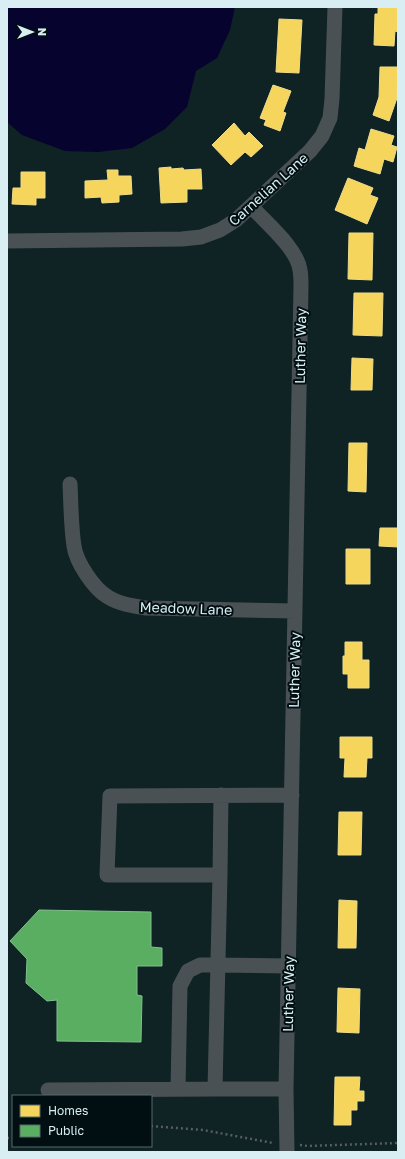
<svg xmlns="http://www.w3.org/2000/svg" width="405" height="1159" viewBox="0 0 405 1159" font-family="'Golos Text',sans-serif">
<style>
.water{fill:#06032e}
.homes{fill:#f6d55c;stroke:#eddc89}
.public{fill:#5aae61;stroke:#80c18c}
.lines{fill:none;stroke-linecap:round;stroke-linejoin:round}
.path{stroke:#565e61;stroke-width:2.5;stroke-dasharray:2 3;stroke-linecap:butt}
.minor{stroke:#4a5154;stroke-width:15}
.labels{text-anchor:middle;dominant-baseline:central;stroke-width:4;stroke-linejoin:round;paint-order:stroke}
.street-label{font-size:14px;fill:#d8eef2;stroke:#010f12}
</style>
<rect width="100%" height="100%" fill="#0f2224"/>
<path class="water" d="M7 7H235L230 30 217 58 196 71 187 107 165 129 132 148 98 152 65 151 22 135 7 122Z"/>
<path class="homes" d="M378 7H398V32L395 31 394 46 374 45 375 14H378Z
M279 19 302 20 299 73 276 72Z
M380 67H398L397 98 389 121 373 115 379 97Z
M273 85 291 91 283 112 286 113 280 131 264 125 266 120 260 118Z
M234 123 245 136 249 132 263 146 251 157 245 152 231 165 212 145Z
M371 129 394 136 391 145 397 147 393 162 384 159 380 174 354 166 359 148 365 150Z
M171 167V169L183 168 184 170 201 169 202 189H187V202L161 203 159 168Z
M107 170H118V176H131L132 194 119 195V202L102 203 101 197 85 198V181L108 180Z
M21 172H45V198H36V205L12 204 13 188H21Z
M348 178 373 188 370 195 378 198 367 224 335 210Z
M349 233H373L372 280 348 279Z
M354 293H383L382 336 353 335Z
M352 358 373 359 372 390H351Z
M349 443H367L366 492 348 491Z
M380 528H398V547L379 546Z
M346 549H370V584H346Z
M345 642H362V660H369V688H348V674H343V656H345Z
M340 737H372V758H367L366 777H344L345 758H340Z
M339 812H362L361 855H338Z
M339 900 357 901 356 948H338Z
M338 988 360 989 359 1033 337 1032Z
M335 1077H360L359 1091H364V1101H357V1110H351V1125H334Z"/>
<path class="public" d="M39 910 151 912V947L162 948V966H137V995L142 996 141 1042 57 1041V1000L47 1001 26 983 27 959 10 941Z"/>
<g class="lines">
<path class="path" d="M151 1126 203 1130 273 1143
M7 1138H13
M300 1145 308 1146 398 1143"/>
<path class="minor" d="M251 206C266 223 297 248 300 270 301 275 301 281 301 286L286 1089 287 1152
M7 241 182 239 201 237 220 230 236 220 310 151 322 136 330 118 332 99 335 7
M70 484C71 504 71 527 74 546 76 562 94 589 108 597 119 604 133 606 146 608L295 611
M221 795 220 875H107L110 796 292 795
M178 1089 180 986 188 971 200 965H218L288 966
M215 1089H286
M48 1090 215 1089 220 875"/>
</g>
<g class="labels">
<g class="street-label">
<text transform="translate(268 189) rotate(-42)">Carnelian Lane</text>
<text transform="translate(300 346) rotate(-89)">Luther Way</text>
<text transform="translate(186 608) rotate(2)">Meadow Lane</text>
<text transform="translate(294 670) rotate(-89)">Luther Way</text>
<text transform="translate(288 994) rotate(-89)">Luther Way</text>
</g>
</g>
<rect width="405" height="1159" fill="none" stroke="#d8eef2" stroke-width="16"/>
<rect x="12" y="1095" width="140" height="52" fill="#010f12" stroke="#57686c"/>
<rect x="20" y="1105" width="20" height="12" fill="#f6d55c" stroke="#57686c"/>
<text x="48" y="1115" font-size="12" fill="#d8eef2">Homes</text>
<rect x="20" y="1125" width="20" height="12" fill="#5aae61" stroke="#57686c"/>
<text x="48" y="1135" font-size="12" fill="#d8eef2">Public</text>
<g transform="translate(32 32) rotate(90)" stroke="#010f12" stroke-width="3" paint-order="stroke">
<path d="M0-3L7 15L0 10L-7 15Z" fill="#d8eef2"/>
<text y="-6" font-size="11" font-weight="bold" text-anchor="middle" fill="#d8eef2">N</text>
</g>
</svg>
